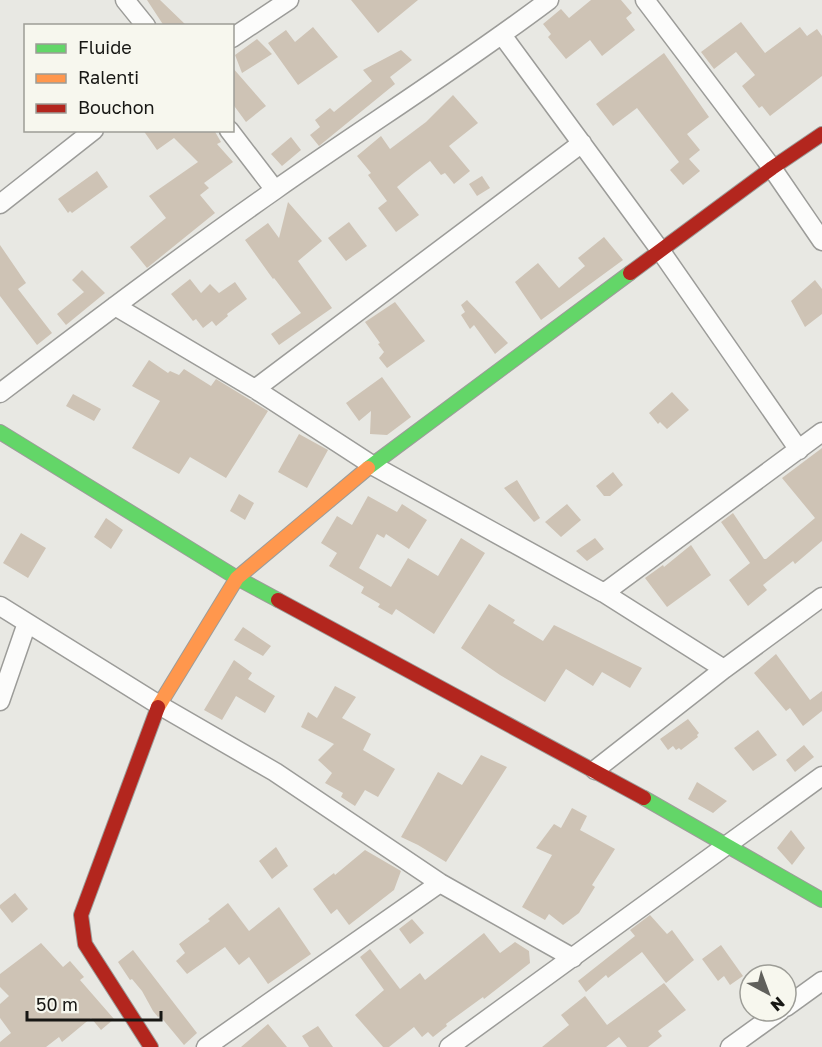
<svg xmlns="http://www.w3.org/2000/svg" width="822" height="1047" viewBox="0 0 822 1047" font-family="'Golos Text',sans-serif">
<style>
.building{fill:#cec3b5}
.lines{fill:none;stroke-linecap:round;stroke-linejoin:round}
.street-casing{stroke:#9c9c99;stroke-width:21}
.fast-casing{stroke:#9c9c99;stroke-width:16}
.slow-casing{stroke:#9c9c99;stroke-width:16}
.jam-casing{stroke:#9c9c99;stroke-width:16}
.street{stroke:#fcfcfb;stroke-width:18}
.fast{stroke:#63d668;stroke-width:14}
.slow{stroke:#ff974d;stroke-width:14}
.jam{stroke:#b3261e;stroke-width:14}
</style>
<rect width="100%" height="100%" fill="#e8e8e3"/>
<path class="building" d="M147 0H160L187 26H164Z
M351 0H418L378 33Z
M591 0H621L632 13 626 18 635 30 602 56 590 40 566 59 548 37 551 34 543 24 561 9 569 18Z
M741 22 765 53 800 27 807 36 817 29 822 36V76L770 116 762 106 759 108 742 86 755 75 736 52 714 69 701 52Z
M313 27 338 57 298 85 268 43 286 30 295 42Z
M257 39 272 54 242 73 235 55Z
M401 50 412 60 390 77 395 84 319 146 310 135 320 127 315 120 330 108 334 112 372 81 363 70Z
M664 53 709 117 687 134 700 150 689 159 700 171 683 185 670 170 679 162 637 108 613 126 596 104Z
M232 67 266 106 246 122 232 103Z
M453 95 478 123 449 146 470 171 454 184 445 173 441 175 430 161 414 173 397 187 419 215 396 232 378 208 387 201 368 175 371 173 357 156 381 136 390 149 426 122Z
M143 130H214L221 142 217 144 233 162 204 183 209 188 200 195 215 213 147 268 130 247 166 218 149 196 198 162 174 138 157 150Z
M291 137 301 150 282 166 271 154Z
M97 171 108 187 72 213 70 211 68 213 58 199Z
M482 176 490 188 477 196 469 184Z
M288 202 322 241 298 261 332 308 279 345 271 334 301 313 274 278 273 279 245 240 268 223 279 238Z
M349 222 367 246 346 261 328 238Z
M604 237 623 260 541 320 515 282 538 263 559 288 585 266 578 258Z
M0 245 26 283 18 289 52 333 37 345 0 296Z
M82 270 105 293 66 325 57 314 84 292 72 280Z
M190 279 201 293 210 284 219 293 235 282 247 299 227 314 228 316 216 326 212 321 203 328 196 319 193 321 171 294Z
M815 280 822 289V314L805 327 791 301Z
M467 300 508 343 495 354 474 325 470 329 461 315 465 312 461 305Z
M395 302 425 341 387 368 379 358 384 352 378 344 380 343 365 322Z
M149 360 168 373 170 371 179 375 184 369 211 386 216 379 268 411 226 478 190 457 179 474 132 448 160 401 132 386Z
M382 377 411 417 387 435 370 434 371 411 359 421 346 403Z
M672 392 689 410 667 429 660 422 658 424 649 413Z
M73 394 101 409 94 421 66 406Z
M299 434 328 450 307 488 278 472Z
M822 448V541L795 564 793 561 763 585 767 590 748 606 729 580 750 563 721 522 733 513 764 559H766L815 518 782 478Z
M613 472 623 485 610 496H604L596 486Z
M517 480 540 518 534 522 504 488Z
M239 494 254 503 245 520 230 511Z
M368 496 397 512 402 504 427 520 409 549 386 534 384 538 377 534 359 568 391 587 408 558 438 576 461 538 485 553 434 634 396 609 392 615 378 607 380 604 361 593 364 587 329 566 337 553 321 543 337 516 352 525Z
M567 504 581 520 561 537 545 522Z
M106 518 123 530 111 549 94 537Z
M21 533 46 548 28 578 3 563Z
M595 538 604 549 587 561 576 551Z
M691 545 711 575 667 607 645 578 663 565 664 567Z
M489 604 515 620 513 623 543 641 554 625 642 668 630 688 602 672 593 686 566 669 545 702 500 675 461 648Z
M243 627 271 646 263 656 234 640Z
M776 654 810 700 822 691V711L803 726 790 708 786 711 754 673Z
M234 660 252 673 248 679 275 696 265 713 236 696 222 720 204 710Z
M335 686 356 697 342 718 371 734 363 750 395 769 378 797 365 790 355 806 341 797 343 793 325 783 332 773 318 760 334 744 301 727 308 712 317 718Z
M688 719 699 733 697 735 698 737 681 750 679 748 676 750 673 746 668 750 660 739Z
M758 730 777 755 753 771 734 748Z
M804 745 814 757 795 772 786 760Z
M481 755 507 767 446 862 418 845 401 837 438 772 462 785Z
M697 782 727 801 713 813 688 799Z
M572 808 587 816 580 830 615 849 592 885 595 887 579 913 563 925 549 914 545 920 522 907 552 855 536 848 554 824 561 828Z
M791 830 805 848 792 865 777 848Z
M276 847 288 866 272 879 259 861Z
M365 850 401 871 394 890 349 925 337 909 331 914 313 889 334 873 335 875Z
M15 893 28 909 12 923 0 908V905Z
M228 903 249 931 279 907 311 954 268 984 249 957 239 965 225 947 187 974 176 961 185 953 179 944 210 921 208 919Z
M650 915 667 934 672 930 694 960 666 983 642 952 608 978 606 975 586 992 578 981 635 936 630 930Z
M412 919 424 933 410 944 399 929Z
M484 933 500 953 515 942 529 951 530 963 484 999 483 997 446 1024 447 1026 433 1037 428 1032 422 1037 414 1027 389 1047H383L355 1015 384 990 360 957 370 949 400 989 420 973 425 980Z
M41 943 63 967 70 961 84 977 80 980 114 1019 101 1030 91 1018 62 1042 59 1037 46 1047H0V1042L11 1033 0 1018V1004L9 996 0 987V974Z
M721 945 743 976 730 985 724 976 718 981 702 959Z
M133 950 197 1033 184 1045 160 1016 158 1017 153 1011 142 991 132 979 130 980 118 962Z
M664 983 686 1010 658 1031 662 1036 648 1047H627L619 1037 606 1047H542L569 1025 561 1015 585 996 607 1025Z
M268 1024 287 1047H241Z
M318 1026 333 1047H309L302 1036Z"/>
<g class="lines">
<defs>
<path id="street" d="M125 0 146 26
M645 0 772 168 822 241
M502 35 660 250 799 450
M232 38 289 0
M229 130 275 190
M0 204 94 130
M115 306 255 389 372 465 604 593 724 669
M255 389 582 143
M0 393C91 324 182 255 275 190 366 126 460 67 549 0
M604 593 822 432
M0 606 159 705 275 772 440 883 573 958
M0 701 27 623
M595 770 724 669 822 597
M786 1007 822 981
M206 1047 440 883
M449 1047 822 776
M730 1047 780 1011"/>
<path id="fast" d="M0 432 237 578 278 600
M368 468 630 273
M644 798 822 900"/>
<path id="slow" d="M158 707 237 578 368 468"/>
<path id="jam" d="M630 273 772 168 822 134
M278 600 644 798
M151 1047 85 944 81 915 158 707"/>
</defs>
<use href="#street" class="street-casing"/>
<use href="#fast" class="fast-casing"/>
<use href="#slow" class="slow-casing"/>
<use href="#jam" class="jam-casing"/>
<use href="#street" class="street"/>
<use href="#fast" class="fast"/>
<use href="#slow" class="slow"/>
<use href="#jam" class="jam"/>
</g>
<rect x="24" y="24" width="210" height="108" fill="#f7f7ee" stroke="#9d9d97" stroke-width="1.5"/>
<rect x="36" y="44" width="30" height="9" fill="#63d668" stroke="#9d9d97" stroke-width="1.5"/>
<text x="78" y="54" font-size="18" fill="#171714">Fluide</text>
<rect x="36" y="74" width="30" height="9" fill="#ff974d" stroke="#9d9d97" stroke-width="1.5"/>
<text x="78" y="84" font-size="18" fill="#171714">Ralenti</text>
<rect x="36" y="104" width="30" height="9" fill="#b3261e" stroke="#9d9d97" stroke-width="1.5"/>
<text x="78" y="114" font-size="18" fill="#171714">Bouchon</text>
<g transform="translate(768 993) rotate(139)"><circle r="28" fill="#f7f7ee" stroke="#9d9d97" stroke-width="1.5"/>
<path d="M0-4.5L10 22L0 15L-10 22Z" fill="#60605c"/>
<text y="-9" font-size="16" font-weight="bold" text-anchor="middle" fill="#171714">N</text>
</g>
<path d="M27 1011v9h134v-9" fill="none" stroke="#171714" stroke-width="3"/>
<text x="36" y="1011" font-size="18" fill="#171714" stroke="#f7f7ee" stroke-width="4.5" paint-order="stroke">50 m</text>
</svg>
